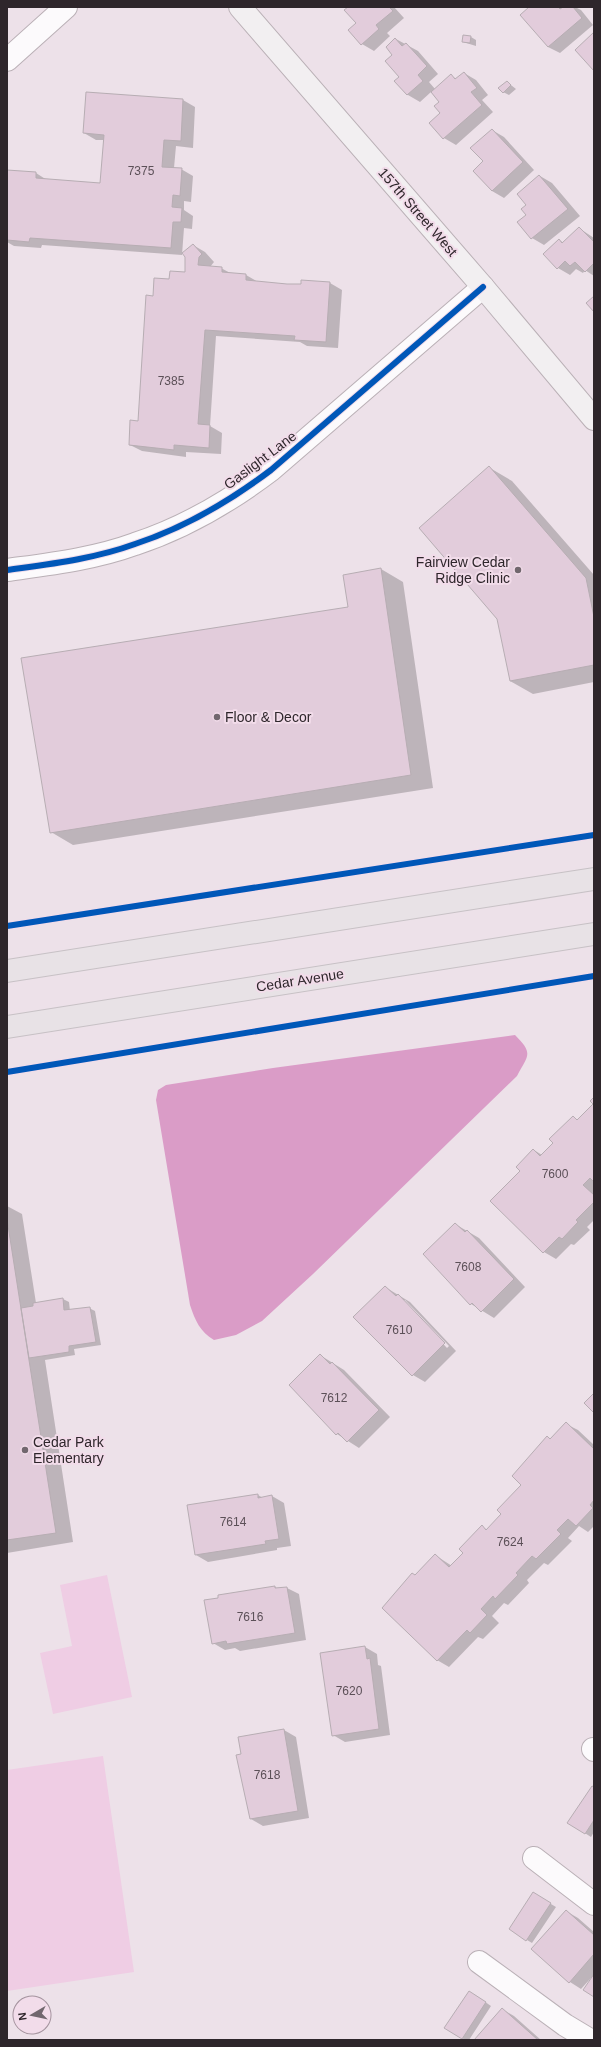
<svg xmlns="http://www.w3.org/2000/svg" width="601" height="2047" viewBox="0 0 601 2047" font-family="Arial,sans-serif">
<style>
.green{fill:#efcde4}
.water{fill:#da9cc7}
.shadow{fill:#0003;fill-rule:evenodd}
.building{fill:#e2ccdb;stroke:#b7adb3}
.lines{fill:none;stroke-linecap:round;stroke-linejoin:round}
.street-casing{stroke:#bab0b6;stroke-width:24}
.secondary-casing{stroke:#bab0b6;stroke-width:24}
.primary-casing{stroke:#c7c1c5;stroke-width:24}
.street{stroke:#fcfafc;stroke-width:22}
.secondary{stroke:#f2eff1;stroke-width:22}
.primary{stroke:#e8e2e6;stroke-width:22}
.cycleway-casing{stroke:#f2dcea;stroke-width:8}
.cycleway{stroke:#0057b8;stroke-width:6}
.poi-dot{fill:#71676e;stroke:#f2dcea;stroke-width:1.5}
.labels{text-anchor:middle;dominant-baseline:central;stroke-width:4;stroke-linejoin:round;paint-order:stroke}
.number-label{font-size:12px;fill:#5c5058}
.street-label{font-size:14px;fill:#2e262b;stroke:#f2dcea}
.poi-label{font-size:14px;fill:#2e262b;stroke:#f2dcea;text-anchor:start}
</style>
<rect width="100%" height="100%" fill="#ede1e9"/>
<path class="green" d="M107 1575 132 1697 53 1714 40 1653 72 1646 60 1585Z
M103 1756 134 1972 7 1991V1770Z"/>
<path class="water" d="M515 1035C534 1054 528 1055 517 1076L313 1274 262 1321 236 1335 214 1340C200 1332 195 1320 190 1305L156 1100 158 1090 166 1085 273 1068Z"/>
<path class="shadow" d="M349 7H394L404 18 387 33 390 36 374 51 362 44 357 23Z
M531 7 563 8 575 7 581 10 593 25 560 53 548 47Z
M471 37 476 40V46L463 42Z
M396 39 418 51 438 74 429 82 435 89 451 76 457 79 464 73 476 80 488 95 482 100 493 112 456 145 444 138 441 102 431 92 420 102 408 95 396 81 400 77 394 55Z
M507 82 516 89 509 95 503 92Z
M183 100 195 107 193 148 176 146 174 168 181 169 193 176 191 202 184 201V210L193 216 192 229 184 228 182 255 42 245 41 248 14 246 7 242V171L36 173 47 180 101 184 104 140H96L84 133Z
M492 130 504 137 534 170 504 198 492 191 484 162Z
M540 176 552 183 580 216 544 245 532 238 519 222 527 215V205Z
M579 228 594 238V276L585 270 583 273 576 269 570 275 558 268 559 240 564 243Z
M193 245 205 252 214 262 210 267 221 268 232 274 246 275 258 282 287 285 330 283 342 290 338 348 307 346 300 342 216 336 210 426 222 433 221 454 186 452V457L142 451 130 445 139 422 154 297 170 280 185 273Z
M490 468 512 481 594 575V682L533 694 510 681Z
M381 569 403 582 433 788 73 845 51 832 349 608Z
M594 1105V1220L587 1227 590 1230 574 1245 571 1244 556 1259 544 1252 492 1201 521 1171 534 1150 542 1155 554 1143 573 1117 578 1120Z
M7 1206 22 1214 36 1303 63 1299 69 1302 70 1311 89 1308 95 1311 101 1345 74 1349 75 1355 45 1360 73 1542 7 1553Z
M455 1224 479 1238 525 1287 494 1318 471 1304Z
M385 1287 410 1302 456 1351 425 1382 413 1375 355 1317ZM402 1300H405L449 1346 447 1348Z
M320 1355 344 1370 390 1417 359 1448 337 1434Z
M566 1424 578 1430 594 1445V1526L588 1532 579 1526 568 1538 572 1541 548 1565 544 1563 527 1580 529 1583 508 1605 504 1603 492 1616 499 1623 483 1639 478 1637 449 1667 437 1660 416 1576 435 1555 452 1566 464 1553 482 1527 488 1530 503 1514 523 1485 548 1437 551 1439Z
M258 1495 263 1498 272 1496 284 1503 291 1546 277 1548V1550L208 1562 196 1555Z
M275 1587 278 1589 287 1588 299 1594 306 1640 240 1651 235 1648 225 1650 213 1643Z
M365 1647 377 1654 378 1665 381 1666 390 1735 345 1742 333 1735Z
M284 1730 296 1737 309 1818 263 1826 251 1819 242 1755Z
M594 1788V1832L591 1837 569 1823Z
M539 1897 556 1907 532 1943 527 1940Z
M566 1911 578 1918 594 1932V1996L591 1978 581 1989 570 1982Z
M475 1995 491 2006 469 2040H465L446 2027Z
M502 2009 514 2016 541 2040H475Z"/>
<path class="building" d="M348 7H389L393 11 376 25 379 29 361 45 348 30 356 23 344 10Z
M529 7H558L560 9 563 7H573L582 18 548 47 520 15Z
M594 32V71L575 50Z
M463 35 471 36 470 43 462 42Z
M395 38 402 46 406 43 427 66 418 75 423 81 407 95 394 81 399 77 385 61 392 55 386 47Z
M464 72 477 88 471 92 482 105 443 139 429 123 440 113 434 106 439 102 431 92 451 74 455 79Z
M507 81 511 85 503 93 498 88Z
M86 92 183 99 181 141 164 140 162 167 182 168 180 196 173 195 172 207 182 208 181 222H173L171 248 30 238 29 242 7 240V170L36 172V178L100 183 104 135 83 133Z
M492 129 523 162 492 191 473 171 483 161 470 148Z
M539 175 568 209 531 239 517 222 526 215 521 209 526 205 517 194Z
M579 227 594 242V263L585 272 575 262 570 266 565 261 557 269 543 254 559 239 562 243Z
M193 244 202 254 199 257 198 265 222 267V272L246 274V280L287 284H301V280L330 282 326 342 294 340 295 336 205 330 198 424 210 425 209 448 174 445V450L129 445 130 420 138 421 146 295 153 296 154 278 169 279 170 271 185 272V257L182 253Z
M594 296V312L586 303Z
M489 466 586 578 594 617V665L510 681 497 619 419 528Z
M381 568 411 775 50 833 21 658 348 607 343 575Z
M594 1097V1179L593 1181 590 1178 583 1185 594 1195V1202L576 1220 578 1222 562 1239 559 1237 543 1253 490 1201 520 1171 516 1167 533 1149 540 1156 553 1143 549 1139 573 1116 577 1120 593 1104 590 1101Z
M7 1219 56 1533 7 1540Z
M455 1223 465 1232 467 1230 514 1279 481 1312 472 1303 470 1305 423 1254Z
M385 1286 396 1296 398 1294 445 1343 412 1376 353 1317Z
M63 1298 64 1310 90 1307 96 1342 69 1346V1352L29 1358 21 1308 33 1306V1303Z
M320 1354 330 1364 332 1362 379 1410 347 1442 338 1433 336 1435 289 1385Z
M594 1393V1413L584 1403Z
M566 1422 594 1449V1500L590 1505 593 1508 576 1526 568 1519 557 1530 561 1534 536 1559 532 1556 516 1573 518 1575 495 1599 493 1596 481 1609 487 1615 470 1633 467 1630 437 1661 382 1608 412 1573 415 1575 435 1554 449 1567 463 1553 459 1549 482 1525 486 1530 501 1514 497 1510 521 1485 512 1476 547 1436 550 1439Z
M258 1494V1498L272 1495 279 1539 265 1541 266 1544 195 1555 187 1505Z
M275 1586V1588L287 1587 295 1633 227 1644 226 1641 212 1644 204 1600 218 1598V1595Z
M365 1646 367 1659 370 1658 379 1729 332 1736 320 1653Z
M284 1729 298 1811 250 1819 236 1755 241 1754 238 1737Z
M592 1786 594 1787V1820L585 1834 567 1823Z
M533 1892 551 1903 526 1941 509 1929Z
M566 1910 594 1935V1954L569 1983 531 1949Z
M594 1974V1997L583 1990Z
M469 1991 486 2002 462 2039 444 2028Z
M502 2008 538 2040H474Z"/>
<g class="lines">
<defs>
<path id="street" d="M7 60 66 7
M7 570C50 564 94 559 135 544 184 528 230 501 271 470L483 287
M593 1749 594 1750
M534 1858 594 1904
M479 1962 565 2025 590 2040"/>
<path id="secondary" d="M240 7 483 287 594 419"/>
<path id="primary" d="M7 971 594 879
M7 1027 594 934"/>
</defs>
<use href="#street" class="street-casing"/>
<use href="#secondary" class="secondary-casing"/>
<use href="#primary" class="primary-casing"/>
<use href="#street" class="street"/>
<use href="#secondary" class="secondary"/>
<use href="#primary" class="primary"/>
<defs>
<path id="cycleway" d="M7 570C50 564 94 559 135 544 184 528 230 501 271 470L483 287
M7 926 594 835
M7 1072 594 976"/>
</defs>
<use href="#cycleway" class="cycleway-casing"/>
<use href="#cycleway" class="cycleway"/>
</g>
<g class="poi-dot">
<circle cx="518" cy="570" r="4"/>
<circle cx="217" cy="717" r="4"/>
<circle cx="25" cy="1450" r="4"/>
</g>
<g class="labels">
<g class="number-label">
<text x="141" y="171">7375</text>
<text x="171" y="381">7385</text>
<text x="555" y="1174">7600</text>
<text x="468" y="1267">7608</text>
<text x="399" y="1330">7610</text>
<text x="334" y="1398">7612</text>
<text x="233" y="1522">7614</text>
<text x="510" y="1542">7624</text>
<text x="250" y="1617">7616</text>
<text x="349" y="1691">7620</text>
<text x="267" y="1775">7618</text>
</g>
<g class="street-label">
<text transform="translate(418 212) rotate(49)">157th Street West</text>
<text transform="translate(260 460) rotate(-37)">Gaslight Lane</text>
<text transform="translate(300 980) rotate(-9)">Cedar Avenue</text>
</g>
<g class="poi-label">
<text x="510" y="562" text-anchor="end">Fairview Cedar<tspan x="510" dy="16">Ridge Clinic</tspan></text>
<text x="225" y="717">Floor &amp; Decor</text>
<text x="33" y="1442">Cedar Park<tspan x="33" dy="16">Elementary</tspan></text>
</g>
</g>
<rect width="601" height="2047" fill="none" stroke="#2e262b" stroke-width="16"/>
<g transform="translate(32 2015) rotate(261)"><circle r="19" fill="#f2dcea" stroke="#a4939e"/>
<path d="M0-3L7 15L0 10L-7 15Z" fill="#71676e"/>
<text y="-6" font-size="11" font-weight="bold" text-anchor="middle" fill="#2e262b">N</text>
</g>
</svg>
